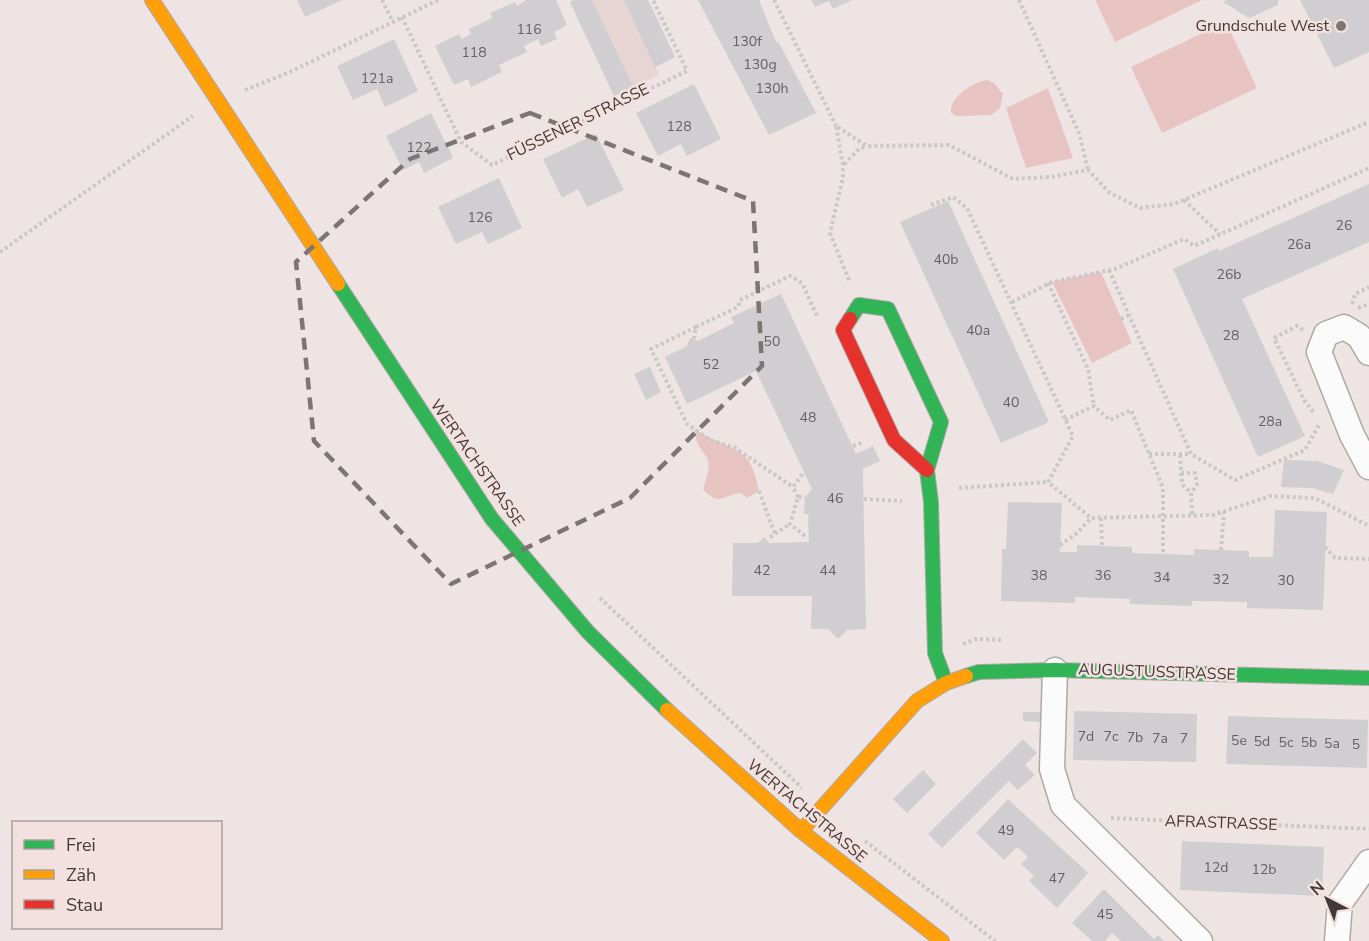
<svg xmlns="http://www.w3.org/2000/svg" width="1369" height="941" viewBox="0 0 1369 941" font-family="'Nunito Sans',sans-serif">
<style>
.built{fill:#e7d5d4}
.green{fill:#e7c4c1}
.building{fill:#d0ced0}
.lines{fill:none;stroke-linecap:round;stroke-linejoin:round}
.street-casing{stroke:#afa8a7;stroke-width:27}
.fast-casing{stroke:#afa8a7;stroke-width:16}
.slow-casing{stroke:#afa8a7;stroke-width:16}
.jam-casing{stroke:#afa8a7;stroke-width:16}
.path{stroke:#cac7c7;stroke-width:4;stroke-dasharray:3 3;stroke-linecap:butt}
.street{stroke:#fcfbfb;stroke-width:24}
.fast{stroke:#30b455;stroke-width:14}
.slow{stroke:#ff9f0a;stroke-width:14}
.jam{stroke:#e5322d;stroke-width:14}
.marked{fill:none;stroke:#7d7574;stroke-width:4.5;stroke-dasharray:12 8;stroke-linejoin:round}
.poi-dot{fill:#7d7574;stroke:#f3e1df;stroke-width:2}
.labels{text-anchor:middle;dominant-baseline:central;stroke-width:5;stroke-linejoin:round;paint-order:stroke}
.number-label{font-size:14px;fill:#666060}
.poi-label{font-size:16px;fill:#403938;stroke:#f3e1df;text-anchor:end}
.street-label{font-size:16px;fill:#403938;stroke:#f3e1df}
</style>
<rect width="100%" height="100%" fill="#eee4e4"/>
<path class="built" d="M574 0H648L675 57 656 67 659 75 614 96 570 2Z"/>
<path class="green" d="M1095 0H1202L1115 42Z
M1226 22 1257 88 1162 133 1131 67Z
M987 80 994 83 1003 94 1000 108 991 115 956 116 951 113C949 97 974 82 987 80Z
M1048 88 1073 158 1026 168 1006 108Z
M1101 272 1132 343 1092 363 1052 282Z
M694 429C730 453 750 441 759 491L747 498 741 493C723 495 718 507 703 489 718 447 699 463 694 429Z"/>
<path class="building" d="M297 0H342L305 17Z
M526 0H556L567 25 554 32 557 39 541 46 538 39 524 46 527 52 499 65 502 72 471 87 468 79 454 85 435 46 459 34 462 39 471 34 469 29 492 18 490 13 515 2 517 6Z
M574 0H592L633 87 614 96 570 2Z
M624 0H648L675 57 655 67Z
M698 0H759L776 42 778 41 816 113 769 135Z
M811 0H852L833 9 829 1 815 7Z
M1227 0H1278V5L1249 18 1223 2Z
M1300 0H1369V52L1334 68Z
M394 39 418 91 385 107 377 89 353 100 337 66Z
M694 84 721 139 687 156 681 144 658 156 636 113Z
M431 113 453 158 424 173 419 162 403 170 386 136Z
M596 134 624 190 587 207 578 189 562 198 543 159Z
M499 178 522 228 488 244 482 232 456 244 438 207Z
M1369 184V242L1242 299 1305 436 1258 457 1173 269 1218 248 1219 251Z
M948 201 1049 422 1001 443 900 222Z
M781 294 856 454 873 446 880 461 863 469 866 629 847 630 838 639 828 629H811L812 596H732L733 543H758L764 537 769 543 809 542 808 514H804L805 497 812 489 756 371 687 404 665 357 687 346 690 338 698 341 734 323 731 317Z
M650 367 661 392 646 400 634 374Z
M1284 460 1317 461 1344 470 1333 494 1312 488 1281 487Z
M1008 502 1062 503 1060 552H1077V545L1132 547V553L1194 555V549L1249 551V557H1273L1275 510 1327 512 1323 610 1247 608V602L1192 601V606L1130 604V599L1075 597V603L1001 601 1002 549H1006Z
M1074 711 1197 714 1196 762 1073 760Z
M1023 712H1043L1042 722 1023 721Z
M1228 716 1368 720 1367 768 1226 764Z
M1023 739 1037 753 1025 765 1035 775 1018 790 1009 781 942 848 928 834Z
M923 770 936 784 907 813 893 799Z
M1008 799 1088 873 1057 908 1029 881 1034 876 1021 864 1028 857 1017 847 1004 860 976 833Z
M1182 841 1324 847 1322 896 1180 890Z
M1104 889 1154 939 1158 935 1164 941H1121L1112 933 1105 941H1092L1072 923Z"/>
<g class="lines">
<defs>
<path id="street" d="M1369 353 1359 336 1344 327 1326 334 1319 352 1352 435 1369 467
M1055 670 1052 769 1063 805 1200 941
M1337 941 1340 903 1369 862"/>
<path id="fast" d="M338 284 492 519 588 632 667 710
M850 319 859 305 888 309 941 422 927 470 931 502 935 653 946 683
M966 676 979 672 1055 670 1369 678"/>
<path id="slow" d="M152 0 338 284
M667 710 801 831 942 941
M801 831 917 701 946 683 966 676"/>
<path id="jam" d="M850 319 843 330 894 440 927 470"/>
</defs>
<use href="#street" class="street-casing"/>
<use href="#fast" class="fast-casing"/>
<use href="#slow" class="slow-casing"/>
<use href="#jam" class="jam-casing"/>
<path class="path" d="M382 0 393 22
M774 0 836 126
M1019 0 1079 133 1088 170
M402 17 461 142 492 165 687 71 653 0
M245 90 290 72 438 0
M844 164 860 148 865 147
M1184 200 1220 234
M931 205 953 197 967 208 1073 436 1048 482 1091 518 1213 515 1270 496 1315 498 1369 526
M0 252 193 116
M1109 270 1191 454 1235 480 1305 450 1320 423
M849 280 830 233 843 177V165L836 126 867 146 949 145 1013 179 1051 177 1088 170 1110 193 1140 208 1174 204 1369 122
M1048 283 1088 369 1094 406
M1012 302 1052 282 1115 269 1184 239 1194 246 1369 168
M1352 304 1355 294 1369 287
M1358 308 1369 304
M1121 319 1129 315
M696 327 651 349 687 424 710 440 735 448 793 487
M1303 330 1297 326 1274 338 1304 400 1315 414
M694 339 696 327 738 307 740 300 790 276 802 283 817 316
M1065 420 1094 406 1110 420 1131 410 1163 488V554
M853 446 864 442
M1149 454H1191
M1180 455 1182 484 1191 493 1192 516
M1181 473H1195L1197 485 1191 493
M959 488 1048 482
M759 491 775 534
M798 497 793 487 804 472
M864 499 902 501
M1101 518 1102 546
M805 536 790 524 798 497H805
M770 537 790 524
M1060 545 1076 534 1091 518
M1325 547 1335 558 1369 559
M1221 550 1224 512
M600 598 802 788
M963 644 976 639 1002 640
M1111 818 1369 829
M865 841 995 941"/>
<use href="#street" class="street"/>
<use href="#fast" class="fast"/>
<use href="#slow" class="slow"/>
<use href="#jam" class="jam"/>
</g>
<path class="marked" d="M530 113 753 201 762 366 630 498 451 584 314 441 296 262 410 159Z"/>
<circle class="poi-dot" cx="1341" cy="26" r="6"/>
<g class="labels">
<g class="number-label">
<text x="529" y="29">116</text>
<text x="747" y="41">130f</text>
<text x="474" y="52">118</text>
<text x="760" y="64">130g</text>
<text x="377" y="78">121a</text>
<text x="772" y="88">130h</text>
<text x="679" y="126">128</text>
<text x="419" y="147">122</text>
<text x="480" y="217">126</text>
<text x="1344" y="225">26</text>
<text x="1299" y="244">26a</text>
<text x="946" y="259">40b</text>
<text x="1229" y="274">26b</text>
<text x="978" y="330">40a</text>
<text x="1231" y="335">28</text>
<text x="772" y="341">50</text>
<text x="711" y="364">52</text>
<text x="1011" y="402">40</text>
<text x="808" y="417">48</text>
<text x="1270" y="421">28a</text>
<text x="835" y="498">46</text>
<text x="762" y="570">42</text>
<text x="828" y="570">44</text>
<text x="1039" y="575">38</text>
<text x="1103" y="575">36</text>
<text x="1162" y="577">34</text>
<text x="1221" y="579">32</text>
<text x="1286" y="580">30</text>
<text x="1086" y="736">7d</text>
<text x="1111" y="736">7c</text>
<text x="1135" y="737">7b</text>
<text x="1160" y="738">7a</text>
<text x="1184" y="738">7</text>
<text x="1239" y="740">5e</text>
<text x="1262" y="741">5d</text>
<text x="1286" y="742">5c</text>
<text x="1309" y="742">5b</text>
<text x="1332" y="743">5a</text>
<text x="1356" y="744">5</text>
<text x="1006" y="830">49</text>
<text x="1216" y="867">12d</text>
<text x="1264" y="869">12b</text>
<text x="1057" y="878">47</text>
<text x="1105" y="914">45</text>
</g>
<g class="poi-label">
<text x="1329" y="26">Grundschule West</text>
</g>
<g class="street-label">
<text transform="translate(578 122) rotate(-26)">FÜSSENER STRASSE</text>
<text transform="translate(477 463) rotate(55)">WERTACHSTRASSE</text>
<text transform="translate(1157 672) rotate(2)">AUGUSTUSSTRASSE</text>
<text transform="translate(807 811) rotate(40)">WERTACHSTRASSE</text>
<text transform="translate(1221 823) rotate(2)">AFRASTRASSE</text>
</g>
</g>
<rect x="12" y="821" width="210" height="108" fill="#f3e1df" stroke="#ab9e9c" stroke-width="1.5"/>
<rect x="24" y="840" width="30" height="9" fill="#30b455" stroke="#ab9e9c" stroke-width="1.5"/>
<text x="66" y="851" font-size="18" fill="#403938">Frei</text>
<rect x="24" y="870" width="30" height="9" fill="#ff9f0a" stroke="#ab9e9c" stroke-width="1.5"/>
<text x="66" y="881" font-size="18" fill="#403938">Zäh</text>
<rect x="24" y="900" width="30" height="9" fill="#e5322d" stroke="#ab9e9c" stroke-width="1.5"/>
<text x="66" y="911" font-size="18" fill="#403938">Stau</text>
<g transform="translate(1327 899) rotate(318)" stroke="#f3e1df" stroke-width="4.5" paint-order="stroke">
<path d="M0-4.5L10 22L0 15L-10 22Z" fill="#403938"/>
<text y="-9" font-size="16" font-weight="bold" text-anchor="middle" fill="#403938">N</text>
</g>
</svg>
